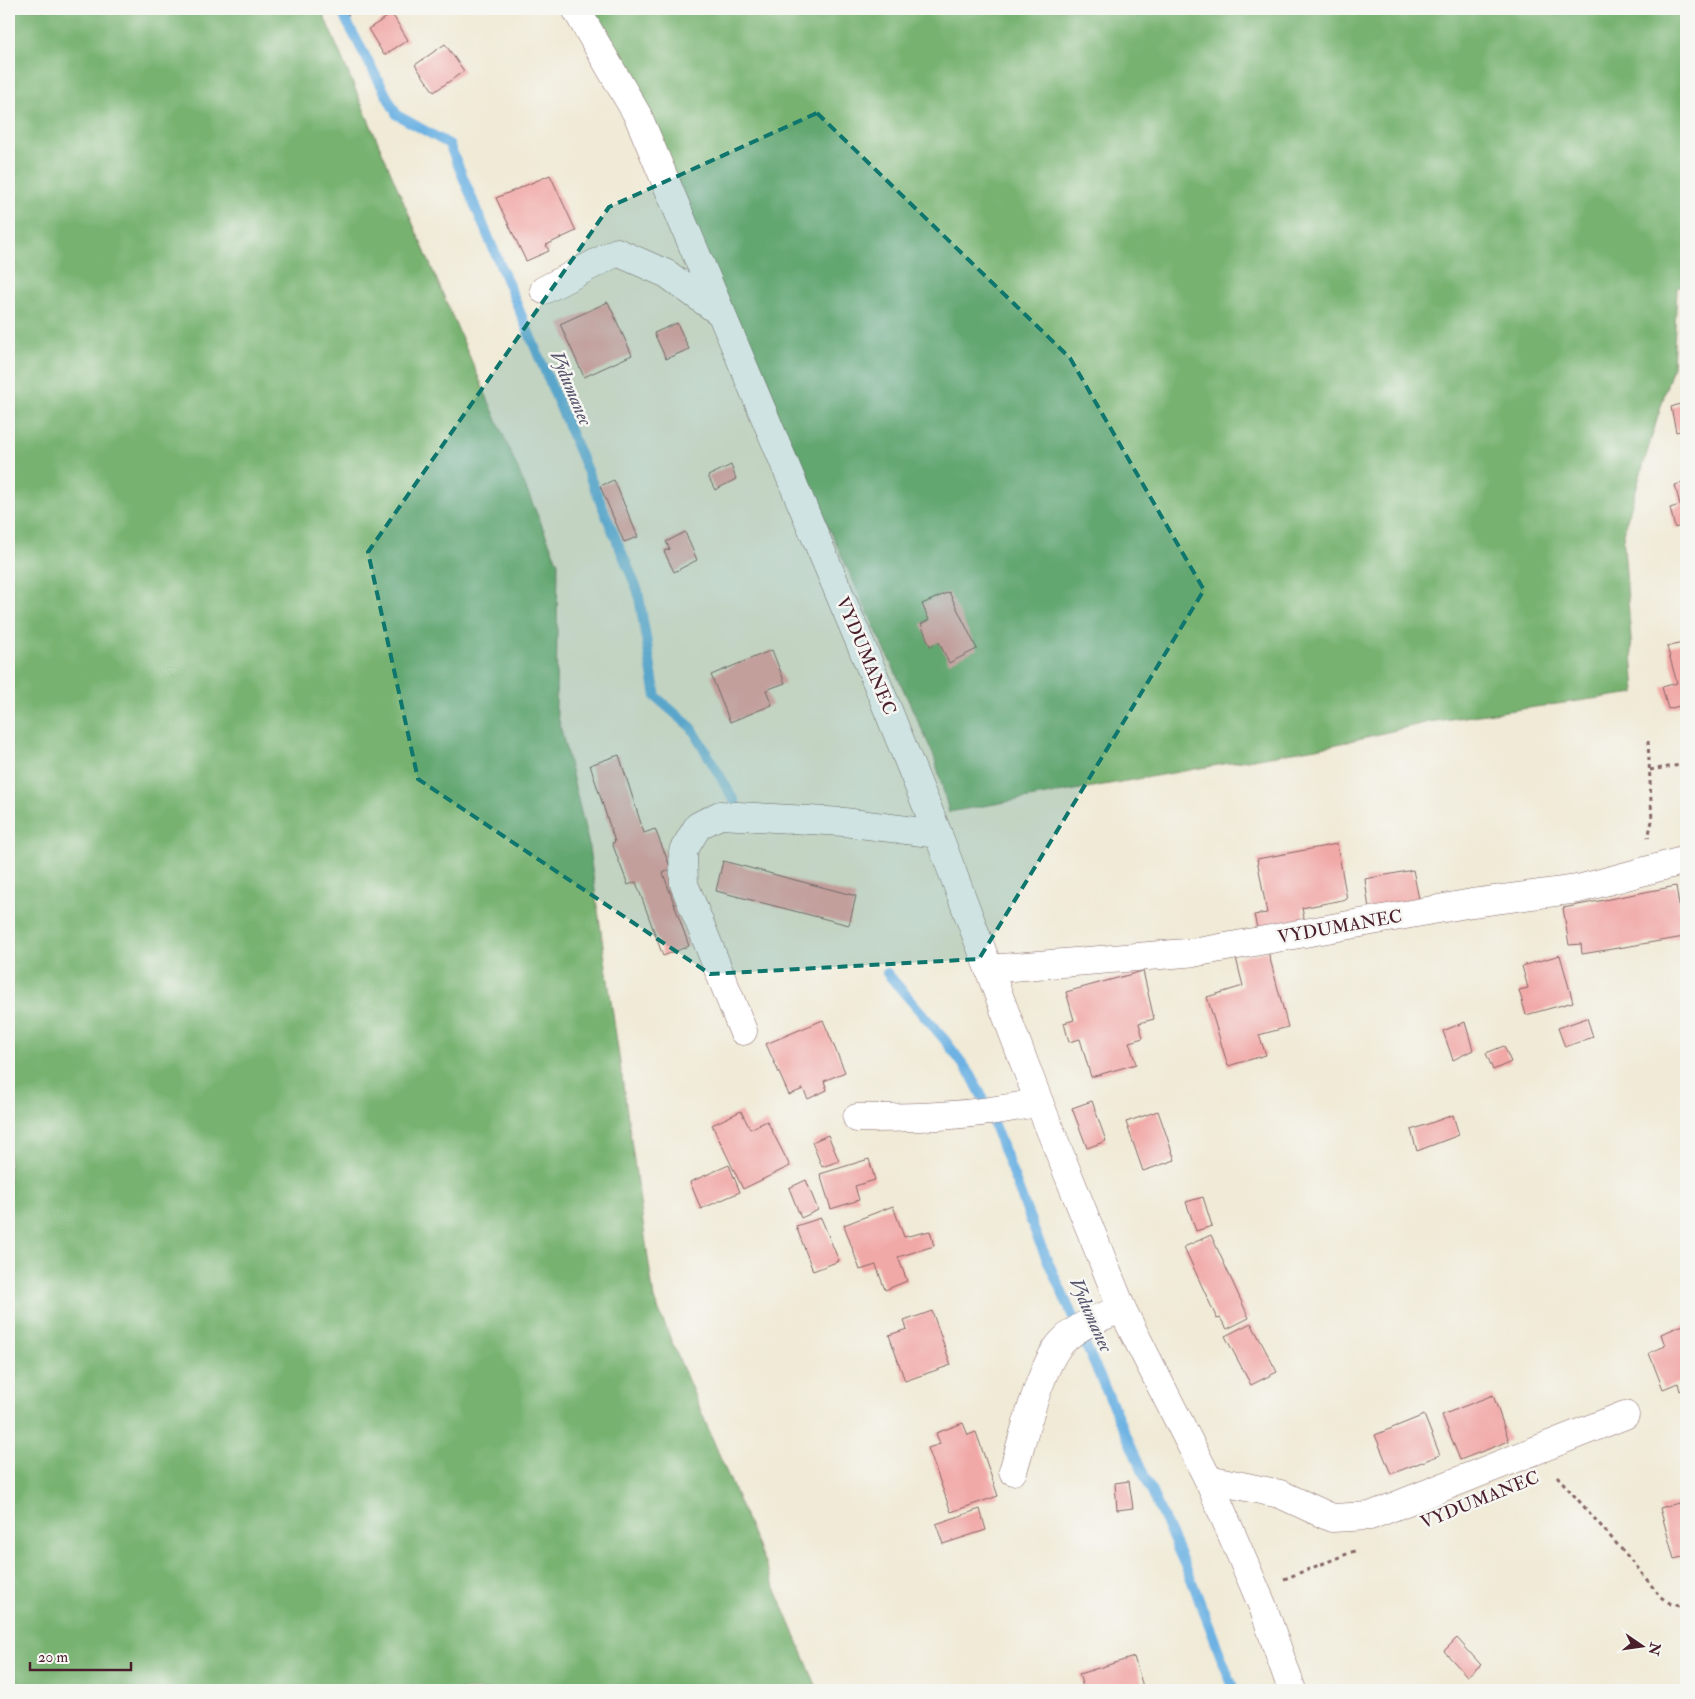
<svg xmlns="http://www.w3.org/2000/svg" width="1695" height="1699" viewBox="0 0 1695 1699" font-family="'IM FELL Double Pica',serif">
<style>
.forest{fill:#77b271;stroke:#60684e}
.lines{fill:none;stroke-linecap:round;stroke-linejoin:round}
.stream{stroke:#6db2e3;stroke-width:10}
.building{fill:#f1a9a7}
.minor-casing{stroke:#846667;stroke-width:29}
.major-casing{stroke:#846667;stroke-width:29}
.path{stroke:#846667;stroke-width:3;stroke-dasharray:4 4;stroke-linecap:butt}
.minor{stroke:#fff;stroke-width:28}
.major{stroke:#fff;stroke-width:28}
.marked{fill:#0f766e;fill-opacity:0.2;stroke:#0f766e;stroke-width:4;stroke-dasharray:10 6;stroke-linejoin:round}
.labels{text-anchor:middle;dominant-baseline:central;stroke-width:5;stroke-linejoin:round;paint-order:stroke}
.street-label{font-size:18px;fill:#4a1f2b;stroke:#f6f6f2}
.water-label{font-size:19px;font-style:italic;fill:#56526b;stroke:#f6f6f2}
</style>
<rect width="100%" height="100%" fill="#f6f6f2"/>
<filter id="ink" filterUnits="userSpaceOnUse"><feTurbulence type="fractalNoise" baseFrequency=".02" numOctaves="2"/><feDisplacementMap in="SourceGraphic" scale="10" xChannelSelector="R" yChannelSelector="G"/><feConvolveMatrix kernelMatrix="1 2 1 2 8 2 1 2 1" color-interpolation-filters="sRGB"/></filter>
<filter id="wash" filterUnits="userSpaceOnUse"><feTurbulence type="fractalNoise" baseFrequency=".0096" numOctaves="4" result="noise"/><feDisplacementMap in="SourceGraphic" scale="20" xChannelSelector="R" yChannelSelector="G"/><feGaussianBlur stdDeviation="1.12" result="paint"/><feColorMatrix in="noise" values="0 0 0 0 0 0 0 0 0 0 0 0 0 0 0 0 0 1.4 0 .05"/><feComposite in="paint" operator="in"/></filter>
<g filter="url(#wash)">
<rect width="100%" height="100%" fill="#f0ead6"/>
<path class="forest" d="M9 9H321L558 563 556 708 588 841 654 1299 818 1690H9Z
M574 9H1686V285L1677 288 1673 366 1623 533 1635 693 1429 722 1333 745 949 812 934 756 701 251Z"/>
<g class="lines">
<path class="stream" d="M340 9 397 115 449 144 638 591 656 697 692 728 735 802
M887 973 944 1039 971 1075 986 1104 1037 1237 1191 1579 1234 1690"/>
</g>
<g id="blocks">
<path class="building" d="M344 9H357L348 15Z
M363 9H374L367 14Z
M392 14 408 40 384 55 368 29Z
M445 44 464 71 434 92 415 65Z
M550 175 576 231 546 245 549 251 526 261 496 198Z
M608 302 632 355 584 377 560 324Z
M677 323 689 349 666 359 654 333Z
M1686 402V429L1676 432 1671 407Z
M731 465 736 479 715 490 708 476Z
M614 480 638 537 624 542 600 486Z
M1686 482V524L1675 528 1670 508 1680 505 1675 485Z
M685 532 697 560 674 572 664 551 670 549 666 542Z
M949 592 977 649 949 663 939 642 930 646 921 624 929 620 922 604Z
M1686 642V716L1683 705 1668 709 1662 687 1677 683 1667 647Z
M772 650 785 683 766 690 772 705 730 722 711 675Z
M619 755 644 833 655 829 671 869 663 873 689 946 663 956 636 882 628 885 612 843 615 842 590 765Z
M1337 844 1347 899 1302 908 1305 923 1258 932 1254 915 1267 913 1257 859Z
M723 861 856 896 849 925 716 891Z
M1413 870 1419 899 1369 909 1365 879Z
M1676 886 1684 937 1582 954 1581 944 1569 945 1563 908Z
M1268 951 1288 1027 1259 1035 1266 1055 1228 1066 1207 997 1243 986 1236 958Z
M1560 955 1573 1002 1526 1015 1519 990 1528 988 1522 966Z
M1143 971 1154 1019 1139 1023 1143 1038 1129 1042 1136 1064 1091 1077 1080 1039 1069 1042 1064 1023 1074 1020 1066 992Z
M1587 1018 1593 1037 1565 1047 1558 1028Z
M823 1020 845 1072 824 1081 827 1090 808 1099 803 1089 789 1095 766 1044Z
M1465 1022 1473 1050 1453 1060 1443 1031Z
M1504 1046 1511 1062 1493 1070 1486 1053Z
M1092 1101 1106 1141 1087 1148 1072 1108Z
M741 1111 750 1129 767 1121 790 1166 743 1189 712 1125Z
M1158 1111 1175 1160 1143 1171 1126 1122Z
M1453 1115 1459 1135 1417 1151 1411 1130Z
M828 1135 839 1161 822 1167 812 1142Z
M869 1159 875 1180 855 1186 859 1200 831 1209 820 1174Z
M729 1165 740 1192 701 1209 690 1182Z
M806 1180 818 1210 801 1218 789 1188Z
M1203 1197 1212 1226 1196 1231 1186 1202Z
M893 1206 904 1237 930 1231 934 1246 898 1257 907 1281 885 1290 876 1265 860 1270 844 1225Z
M821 1218 839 1261 813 1271 796 1226Z
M1211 1235 1249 1318 1227 1329 1220 1318 1217 1319 1184 1247Z
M932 1311 951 1365 905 1381 889 1335 907 1329 904 1321Z
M1251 1323 1277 1372 1251 1385 1225 1336Z
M1686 1324V1388L1680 1391 1678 1383 1663 1389 1649 1353 1665 1346 1661 1334Z
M1493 1395 1509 1441 1460 1460 1442 1415Z
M1424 1415 1440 1455 1391 1474 1375 1435Z
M963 1423 968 1435 976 1432 998 1496 951 1512 928 1448 940 1444 936 1433Z
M1129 1481 1133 1508 1117 1510 1115 1483Z
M1686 1501V1556L1674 1559 1660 1508Z
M980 1509 986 1530 943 1544 936 1524Z
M1457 1638 1481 1665 1467 1676 1444 1651Z
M1134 1657 1144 1690H1084L1079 1674Z"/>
</g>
</g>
<g filter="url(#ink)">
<use href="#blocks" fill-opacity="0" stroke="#846667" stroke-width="1"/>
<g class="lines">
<defs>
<path id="minor" d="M544 290 617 252 667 274 722 314
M989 969 1198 952 1472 903 1578 889 1686 860
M743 1031 684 884 683 851 698 826 720 815 844 822 938 834
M857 1118C919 1118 979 1116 1039 1102
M1013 1471C1023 1439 1040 1365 1062 1342 1078 1325 1101 1317 1122 1309
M1208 1479 1280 1494 1332 1518 1370 1516 1625 1415"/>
<path id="major" d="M576 9 638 116 877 683 938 834 1039 1102 1122 1309 1208 1479 1263 1607 1292 1690"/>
</defs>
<use href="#minor" class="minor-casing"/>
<use href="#major" class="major-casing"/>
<path class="path" d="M1648 741 1652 821 1648 838
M1650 770 1686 764
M1557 1476 1637 1567 1658 1594 1671 1604 1686 1608
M1284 1579 1357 1550"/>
<use href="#minor" class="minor"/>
<use href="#major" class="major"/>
</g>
</g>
<path class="marked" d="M817 113 1070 358 1204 590 979 959 710 974 418 779 368 552 609 207Z"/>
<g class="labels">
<g class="street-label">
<text transform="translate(866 656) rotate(67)">VYDUMANEC</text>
<text transform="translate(1340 927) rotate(-10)">VYDUMANEC</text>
<text transform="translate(1480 1500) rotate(-22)">VYDUMANEC</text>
</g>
<g class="water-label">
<text transform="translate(571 388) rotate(67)">Vydumanec</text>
<text transform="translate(1091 1315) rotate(66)">Vydumanec</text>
</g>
</g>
<rect width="1695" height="1699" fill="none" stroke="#f6f6f2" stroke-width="30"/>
<g transform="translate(1642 1646) rotate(103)" stroke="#f6f6f2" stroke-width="4" paint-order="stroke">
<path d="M0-4L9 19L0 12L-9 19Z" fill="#4a1f2b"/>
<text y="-8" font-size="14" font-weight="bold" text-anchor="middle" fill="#4a1f2b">N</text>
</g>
<path d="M30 1662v8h101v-8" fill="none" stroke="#4a1f2b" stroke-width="2.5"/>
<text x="38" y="1662" font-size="15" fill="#4a1f2b" stroke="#f6f6f2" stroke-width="4" paint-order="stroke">20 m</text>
</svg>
